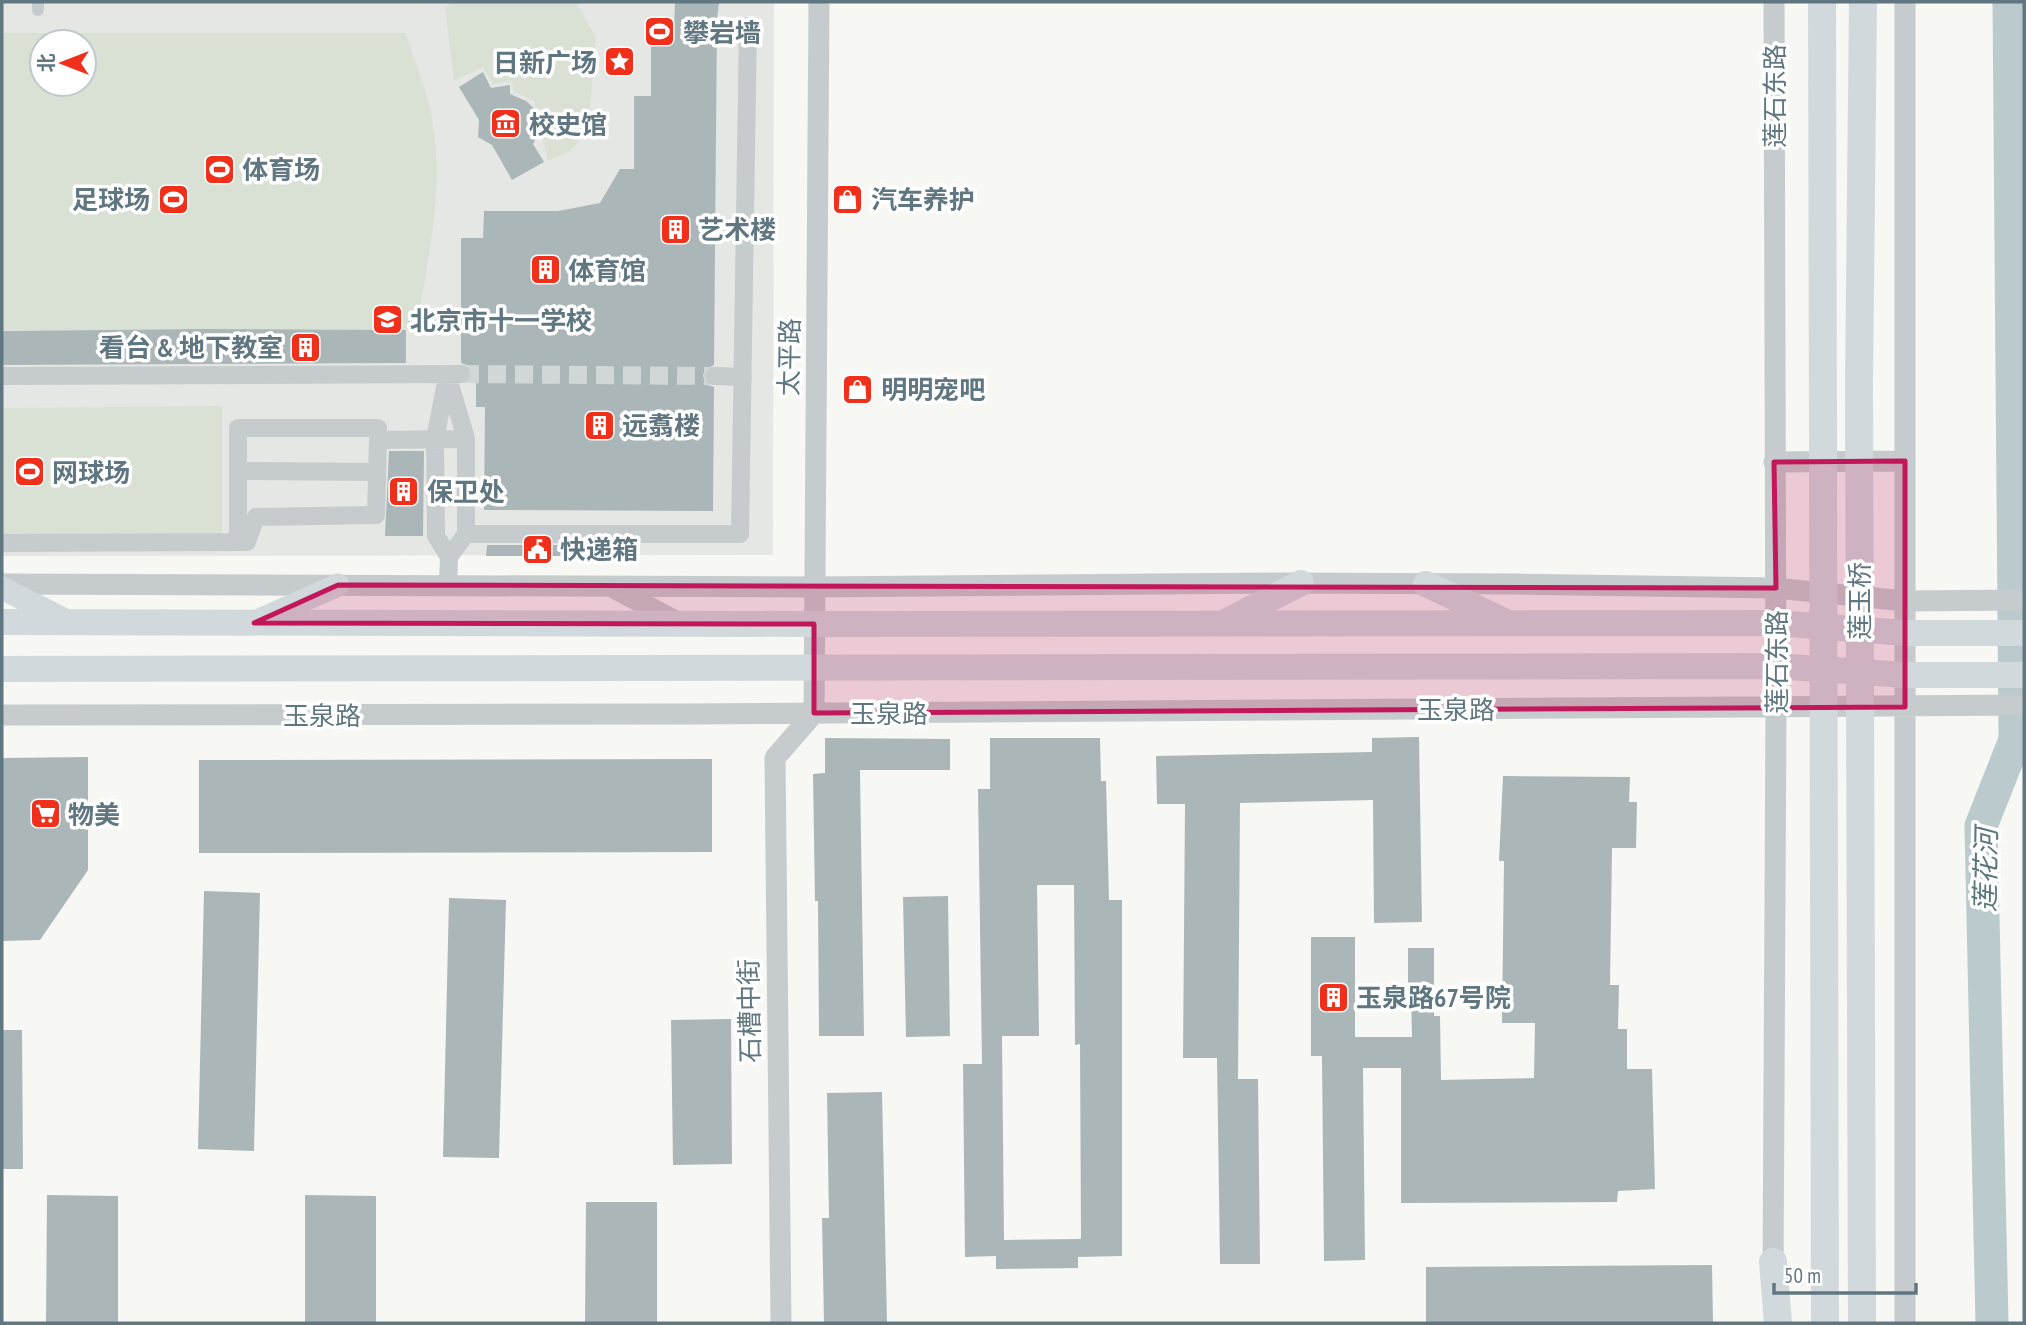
<svg xmlns="http://www.w3.org/2000/svg" width="2026" height="1325" viewBox="0 0 2026 1325" font-family="'PT Sans Narrow','Noto Sans SC',sans-serif">
<style>
.built{fill:#e5e7e5;fill-rule:evenodd}
.green{fill:#d9e0d4;fill-rule:evenodd}
.lines{fill:none;stroke-linecap:round;stroke-linejoin:round}
.river{stroke:#bbcacc;stroke-width:33}
.building{fill:#abb6b9;fill-rule:evenodd}
.minor-tunnel{stroke:#d1d7d7;stroke-width:18;stroke-dasharray:18 9;stroke-linecap:butt}
.pedestrian{stroke:#c6cbcd;stroke-width:12}
.minor{stroke:#c6cbcd;stroke-width:18}
.tertiary{stroke:#c6cbcd;stroke-width:21}
.secondary{stroke:#d2d9dc;stroke-width:23}
.primary{stroke:#d2d9dc;stroke-width:26}
.trunk{stroke:#d2d9dc;stroke-width:28}
.marked{fill:#c2185b;fill-opacity:0.2;stroke:#c2185b;stroke-width:5;stroke-linejoin:round}
.labels{text-anchor:middle;dominant-baseline:central;stroke-width:7;stroke-linejoin:round;paint-order:stroke}
.poi-label{font-size:26px;font-weight:bold;fill:#607781;stroke:#fff;text-anchor:start}
.street-label{font-size:26px;fill:#607781;stroke:#fff}
.water-label{font-size:28px;font-style:italic;fill:#5a787c;stroke:#fff}
</style>
<rect width="100%" height="100%" fill="#f7f7f4"/>
<path class="built" d="M2 2H774L773 555 2 556ZM42 42H84V84H42Z"/>
<path class="green" d="M453 2H576L596 38 588 131 571 150 548 161 534 101 513 91 512 81 493 84 483 67 454 81 445 7Z
M2 33H405C414 57 423 81 429 105 447 179 429 255 416 329L2 330ZM42 42H84V84H42Z
M222 406V536H2V408Z"/>
<g class="lines">
<path class="river" d="M1992 1323 1981 826 2015 740 2009 2"/>
</g>
<path class="building" d="M675 2H719L717 20 714 365 705 369 703 376 707 385 714 387 713 511 484 510 485 407H476V376H472L471 369 467 365 461 363V238H483L484 211H558L600 203 620 169H634V96H651V32H674Z
M483 72 491 88 510 85V94L526 101 535 109 533 127 539 132 533 144 544 162 512 180 492 145 478 137 479 120 459 87Z
M205 329 406 330V363L2 365V331Z
M389 451H424L423 536H385Z
M487 545H573V556H486Z
M1419 737 1422 922 1374 923 1373 800 1240 803 1238 1079H1258L1260 1264H1220L1217 1058H1183L1185 804H1157L1156 756 1372 752V738Z
M825 738 950 739V770H860L864 1036H819L818 901H815L813 774 825 773Z
M990 738H1100L1101 781H1106L1109 900H1122V1256L1078 1257V1268L996 1269V1256L965 1257 963 1064H982L978 789H990ZM1037 885H1074L1075 1045 1080 1044 1081 1239 1004 1240 1002 1036H1039Z
M88 757V870L40 940 2 941V758Z
M712 759V852L199 853V760Z
M1503 776 1630 777 1629 802H1637L1636 848H1612L1610 985H1619L1618 1029H1627V1069H1652L1655 1189 1618 1191 1617 1202 1401 1203V1068H1363L1365 1260 1324 1261 1322 1056H1311V937H1355V1037H1412L1411 994H1408V948H1434V1016H1440L1441 1080 1534 1078 1535 1023H1502L1504 861H1499Z
M204 891 260 893 254 1151 198 1149Z
M948 896 950 1036 906 1037 903 897Z
M449 898 506 900 499 1158 443 1157Z
M731 1019 732 1164 673 1165 671 1020Z
M2 1030H22L23 1169H2Z
M882 1092 887 1323H824L822 1218H829L827 1093Z
M47 1195 118 1196V1323H46Z
M305 1195 376 1196V1323H305Z
M586 1202H657V1323H585Z
M1712 1265 1713 1323H1426V1267Z"/>
<g class="lines">
<path class="minor-tunnel" d="M461 374 714 376"/>
<path class="pedestrian" d="M38 2V10"/>
<path class="minor" d="M447 374 466 439V534L449 557 448 585
M2 376 461 374
M714 376 743 377
M447 377 435 439 436 536 449 557
M239 471 377 472
M466 534H740L748 26
M238 542V428H378V440L466 439
M2 543 247 542 256 517 376 515 378 440"/>
<path class="tertiary" d="M1774 462 1905 461
M2 584 814 587 1282 583 1511 584 1776 588 1905 601 2024 600
M612 587 679 623
M2 715 687 714 2024 705
M1773 1276 1776 708 1774 2
M781 1323 775 758 814 713 819 2
M1905 1323V2"/>
<path class="secondary" d="M2 588 69 622
M255 622 338 585"/>
<path class="primary" d="M1426 584 1502 620
M1227 621 1301 583
M2 622 814 624 1776 623 1905 633H2024
M2 669 1776 666 1905 675H2024"/>
<path class="trunk" d="M1822 2 1825 1323
M1773 1262 1778 1323
M1862 1323 1859 384 1863 2"/>
</g>
<path class="marked" d="M1905 461V707L814 713V624L254 623 338 585 1776 588 1774 462Z"/>
<defs>
<symbol id="stadium-square" viewBox="-11 -11 22 22"><rect x="-9" y="-9" width="18" height="18" rx="4" fill="#f0301b" stroke="#fff"/><path d="M0-5a6.5 5 0 1 0 0 10a6.5 5 0 1 0 0-10ZM-3.5-1.8h7v3.6h-7Z" fill="#fff"/></symbol>
<symbol id="sight-square" viewBox="-11 -11 22 22"><rect x="-9" y="-9" width="18" height="18" rx="4" fill="#f0301b" stroke="#fff"/><path d="M0-6L1.8-2.2L6-1.7L2.9 1.2L3.7 5.4L0 3.3L-3.7 5.4L-2.9 1.2L-6-1.7L-1.8-2.2Z" fill="#fff"/></symbol>
<symbol id="museum-square" viewBox="-11 -11 22 22"><rect x="-9" y="-9" width="18" height="18" rx="4" fill="#f0301b" stroke="#fff"/><path d="M0-6L6-3V-2H-6V-3ZM-5-1h2V3h-2ZM-1-1h2V3h-2ZM3-1h2V3H3ZM-6 4H6V6H-6Z" fill="#fff"/></symbol>
<symbol id="shop-square" viewBox="-11 -11 22 22"><rect x="-9" y="-9" width="18" height="18" rx="4" fill="#f0301b" stroke="#fff"/><path d="M-5-2.5h2.3a2.7 3.5 0 0 1 5.4 0H5L5.5 6h-11ZM-1.5-2.5h3a1.5 2.3 0 0 0-3 0Z" fill="#fff"/></symbol>
<symbol id="building-square" viewBox="-11 -11 22 22"><rect x="-9" y="-9" width="18" height="18" rx="4" fill="#f0301b" stroke="#fff"/><path d="M-4-6H4V6H1V3H-1V6H-4ZM-2.5-4.3h1.7v1.8h-1.7ZM.8-4.3h1.7v1.8H.8ZM-2.5-1h1.7V.8h-1.7ZM.8-1h1.7V.8H.8Z" fill="#fff"/></symbol>
<symbol id="school-square" viewBox="-11 -11 22 22"><rect x="-9" y="-9" width="18" height="18" rx="4" fill="#f0301b" stroke="#fff"/><path d="M0-5L7-2L0 1L-7-2ZM-4 1L0 2.5L4 1V4Q0 6-4 4Z" fill="#fff"/></symbol>
<symbol id="civic-square" viewBox="-11 -11 22 22"><rect x="-9" y="-9" width="18" height="18" rx="4" fill="#f0301b" stroke="#fff"/><path d="M-.6-6.5H3V-4.5H.6V-3L4-1V1h2V6H-6V1h2V-1L-.6-3ZM-1.2 2.5V6h2.4V2.5Z" fill="#fff"/></symbol>
<symbol id="supermarket-square" viewBox="-11 -11 22 22"><rect x="-9" y="-9" width="18" height="18" rx="4" fill="#f0301b" stroke="#fff"/><path d="M-6-5.5h2.5l.6 2H6L4.5 2H-2.5L-4.4-4H-6ZM-1.5 3.2a1.3 1.3 0 1 0 .1 0ZM3 3.2a1.3 1.3 0 1 0 .1 0Z" fill="#fff"/></symbol>
</defs>
<g fill-rule="evenodd">
<use href="#stadium-square" x="642" y="14" width="35" height="35"/>
<use href="#sight-square" x="602" y="44" width="35" height="35"/>
<use href="#museum-square" x="488" y="106" width="35" height="35"/>
<use href="#stadium-square" x="202" y="152" width="35" height="35"/>
<use href="#stadium-square" x="156" y="182" width="35" height="35"/>
<use href="#shop-square" x="830" y="182" width="35" height="35"/>
<use href="#building-square" x="658" y="212" width="35" height="35"/>
<use href="#building-square" x="528" y="252" width="35" height="35"/>
<use href="#school-square" x="370" y="302" width="35" height="35"/>
<use href="#building-square" x="288" y="330" width="35" height="35"/>
<use href="#shop-square" x="840" y="372" width="35" height="35"/>
<use href="#building-square" x="582" y="408" width="35" height="35"/>
<use href="#stadium-square" x="12" y="454" width="35" height="35"/>
<use href="#building-square" x="386" y="474" width="35" height="35"/>
<use href="#civic-square" x="520" y="532" width="35" height="35"/>
<use href="#supermarket-square" x="28" y="796" width="35" height="35"/>
<use href="#building-square" x="1316" y="980" width="35" height="35"/>
</g>
<g class="labels">
<g class="poi-label">
<text x="683" y="32">攀岩墙</text>
<text x="597" y="62" text-anchor="end">日新广场</text>
<text x="529" y="124">校史馆</text>
<text x="242" y="169">体育场</text>
<text x="150" y="199" text-anchor="end">足球场</text>
<text x="871" y="199">汽车养护</text>
<text x="698" y="229">艺术楼</text>
<text x="568" y="270">体育馆</text>
<text x="410" y="320">北京市十一学校</text>
<text x="283" y="347" text-anchor="end">看台 &amp; 地下教室</text>
<text x="881" y="389">明明宠吧</text>
<text x="622" y="425">远翥楼</text>
<text x="52" y="472">网球场</text>
<text x="427" y="491">保卫处</text>
<text x="560" y="549">快递箱</text>
<text x="68" y="814">物美</text>
<text x="1356" y="997">玉泉路67号院</text>
</g>
<g class="street-label">
<text transform="translate(1774 96) rotate(-90)">莲石东路</text>
<text transform="translate(789 357) rotate(-89)">太平路</text>
<text transform="translate(1859 601) rotate(-90)">莲玉桥</text>
<text transform="translate(1776 662) rotate(-90)">莲石东路</text>
<text x="1456" y="709">玉泉路</text>
<text x="889" y="713">玉泉路</text>
<text x="322" y="715">玉泉路</text>
<text transform="translate(749 1011) rotate(-91)">石槽中街</text>
</g>
<g class="water-label">
<text transform="translate(1985 870) rotate(-89)">莲花河</text>
</g>
</g>
<rect width="2026" height="1325" fill="none" stroke="#607781" stroke-width="7"/>
<g transform="translate(63 63) rotate(270)"><circle r="33" fill="#ffffff" stroke="#bfc9cd" stroke-width="2"/>
<path d="M0-5L12 26L0 18L-12 26Z" fill="#f0301b"/>
<text y="-10" font-size="19" font-weight="bold" text-anchor="middle" fill="#607781">北</text>
</g>
<path d="M1774 1283v10h142v-10" fill="none" stroke="#607781" stroke-width="3.5"/>
<text x="1784" y="1283" font-size="21" fill="#607781" stroke="#ffffff" stroke-width="5" paint-order="stroke">50 m</text>
</svg>
